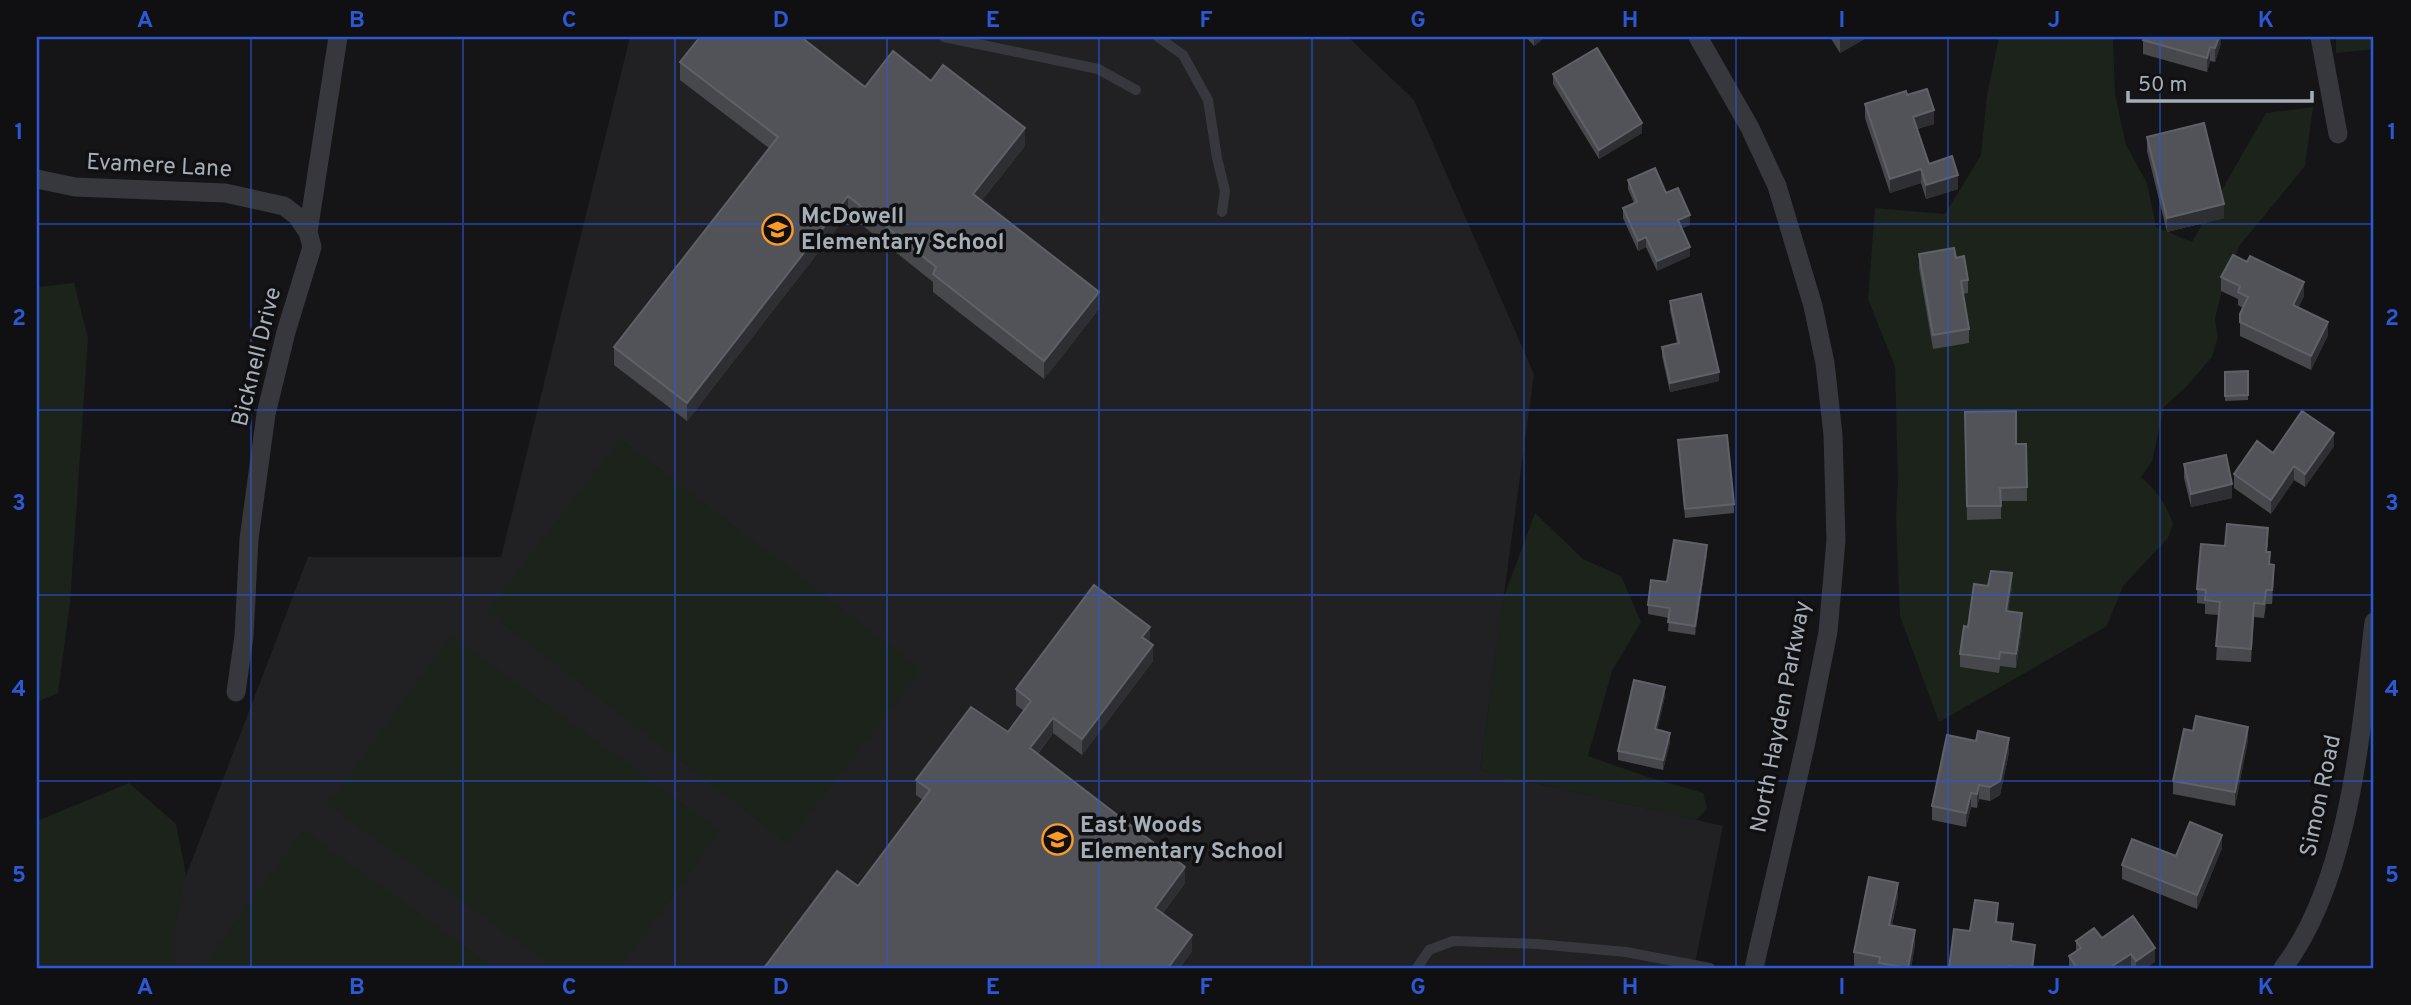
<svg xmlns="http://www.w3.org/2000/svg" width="2411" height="1005" viewBox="0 0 2411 1005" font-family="Overpass,sans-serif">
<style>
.built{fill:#212124}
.green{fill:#1b231b}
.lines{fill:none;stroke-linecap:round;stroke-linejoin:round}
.lane{stroke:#36383d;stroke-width:10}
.street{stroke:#36383d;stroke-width:19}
.wall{fill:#46484c}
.shaded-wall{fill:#2e2f32}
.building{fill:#515358;stroke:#5e6167;stroke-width:2}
.grid{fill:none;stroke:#2b58d5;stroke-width:2;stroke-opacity:0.55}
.labels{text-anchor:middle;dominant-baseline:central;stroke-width:7;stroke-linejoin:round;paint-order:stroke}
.street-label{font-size:23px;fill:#a6aeb8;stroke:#101012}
.poi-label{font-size:23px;font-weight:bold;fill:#a6aeb8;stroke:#101012;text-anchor:start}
.neatline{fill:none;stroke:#2b58d5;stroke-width:2.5}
.grid-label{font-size:23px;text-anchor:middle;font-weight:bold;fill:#2b58d5}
</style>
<rect width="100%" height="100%" fill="#151517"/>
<path class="built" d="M630 37H1348L1414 100 1534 374 1480 770 1723 826 1694 968H166L160 944 308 557H501Z"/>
<path class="green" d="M1999 37H2113L2115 94 2126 145 2147 183 2156 227 2192 242 2266 113 2313 107 2305 166 2240 245 2223 286 2215 319 2218 337 2212 357 2186 387 2164 407 2152 461 2141 477C2157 491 2166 504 2173 524L2168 538 2123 586 2107 626 1939 722 1900 616 1896 518 1898 483 1895 367 1868 299 1875 208 1945 214 1981 155 1987 95Z
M2336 37H2374V49L2336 53Z
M74 283 88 338 70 603 58 693 37 702V287Z
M621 439 921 670 787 843 487 611Z
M1535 513 1583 559 1621 576 1641 622 1612 671 1588 756 1648 777 1703 793 1707 809 1696 820 1480 770 1503 599Z
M451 636 720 831 620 968H555L328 804Z
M129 783 176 824 186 874 172 943 177 968H37V821Z
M303 830 494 968H202Z"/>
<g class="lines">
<path class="lane" d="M944 37 1098 69 1136 90
M1158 37 1183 55 1208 100 1217 158 1225 191 1222 212
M1417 968 1429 950 1453 941 1537 944 1626 952 1710 968"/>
<path class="street" d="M1698 37 1750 128 1777 186 1813 306 1825 363 1833 435 1836 540 1828 632 1806 742 1754 968
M2320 37 2338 134
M37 179 75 187 225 193 284 206 297 216 308 232
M236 692 244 636 249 539 266 414 286 332 312 247 308 232 338 37
M2283 968C2350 880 2361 730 2374 622"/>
</g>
<path class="wall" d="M1526 37H1545L1534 46Z
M1830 37H1868L1840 53Z
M2221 37V43L2215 62 2210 61 2207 72 2143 54V40Z
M680 62 865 87 931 81 1025 146 982 200 1099 309 1044 379 933 292V282L848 214 687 421 614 365V347L769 148 680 80Z
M1553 74 1642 133 1599 159 1553 84Z
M1907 95 1934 124 1917 129 1929 164 1958 189 1926 199 1921 183 1890 193 1865 118V104Z
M2147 137 2224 218 2167 232 2147 151Z
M1628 180 1666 193 1690 225 1682 228 1690 256 1657 271 1646 247 1638 251 1623 218V208L1634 203 1628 189Z
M1919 254 1956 258 1968 280V293L1963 294 1969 329V343L1933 349 1919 268Z
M2221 277 2304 296 2298 308 2328 335 2311 370 2240 336V314L2243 308 2238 305V299L2221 291Z
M1670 301 1719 381 1670 392 1662 356V347L1677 343 1670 310Z
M2248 371V400L2225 401V372Z
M1965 412 2016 444H2026L2027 501H2001V519L1967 520Z
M1678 440 1734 504V513L1685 518Z
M2334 446 2305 487 2294 480 2271 514 2234 488V474Z
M2184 464 2232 498 2191 507 2184 478Z
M2268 541 2267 552 2274 578 2272 604H2266L2264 618 2254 617 2251 662 2216 660 2219 615 2205 614V604L2197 603V589L2225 546Z
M1707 554 1695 635 1668 631 1669 618 1648 614V605L1667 582Z
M2012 587 2008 611 2022 627 2016 668 2000 666 1999 673 1960 667V654L1968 627Z
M1150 642 1153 661 1082 755 1053 733 1038 754 1185 883 1163 913 1192 951 1180 968H764L858 886 923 800 916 795V780L1008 732 1024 711 1016 705V689Z
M1665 696 1657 730 1670 742 1663 770 1618 760V751Z
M2248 740 2235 806 2173 794V781Z
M2009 752 2000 795 1990 801 1979 799 1977 808 1971 807 1966 827 1932 820V806Z
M2222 848 2197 909 2122 879V865Z
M1898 897 1892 925 1915 944 1911 968H1867L1854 966V952Z
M2102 938 2155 962 2145 968H2069V956L2076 952V941Z"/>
<path class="shaded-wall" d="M1534 37H1545L1534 46Z
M1844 37H1868L1840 53V39Z
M2219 37H2221V43L2215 62V48Z
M2210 47V61L2207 72V58Z
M1934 110V124L1913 130V117Z
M1642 123V133L1599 159V150Z
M1025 128V146L973 211V194Z
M1921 169V183L1890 193V179Z
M1958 175V189L1926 199V185Z
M848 196V214L687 421V403Z
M2224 204V218L2167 232V218Z
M1690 215V225L1678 230V220Z
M1646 237V247L1638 251V241Z
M1690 247V256L1657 271V261Z
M2304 282V296L2293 319V305Z
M1099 292V309L1044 379V361Z
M2328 322V335L2311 370V356Z
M1719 372V381L1670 392V383Z
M2334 433V446L2305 487V474Z
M2294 466V480L2271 514V500Z
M2232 484V498L2191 507V494Z
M1707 545V554L1695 635V626Z
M2274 565V578L2272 604V590Z
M2012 573V587L2006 624V611Z
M2254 603V617L2251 662V649Z
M2022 613V627L2016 668V654Z
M1150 627V642L1142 653V637Z
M1153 645V661L1082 755V739Z
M1665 687V696L1655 739V729Z
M1053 718V733L1030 764V748Z
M2248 727V740L2235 806V792Z
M1670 733V742L1663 770V760Z
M2009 738V752L2000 795 1990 801V787Z
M1979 785V799L1977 808V794Z
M1971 793V807L1966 827V813Z
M2222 835V848L2197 909V895Z
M1185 867V883L1155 923V908Z
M1898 883V897L1889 938V925Z
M1915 930V944L1911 968H1908Z
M1192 935V951L1180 968H1168Z
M2035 945 2034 968H2032Z
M2155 948V962L2145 968H2136V961Z
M2131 954V967L2130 968H2109Z"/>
<path class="building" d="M700 37H801L865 87 893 51 931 81 943 65 1025 128 973 194 1099 292 1044 361 933 274 936 267 848 196 687 403 614 347 778 137 680 62Z
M2144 37H2219L2215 48 2210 47 2207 58 2143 40Z
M1597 48 1642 123 1599 150 1553 74Z
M1927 89 1934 110 1913 117 1929 164 1952 156 1958 175 1926 185 1921 169 1890 179 1865 104 1906 91 1907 95Z
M2204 123 2224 204 2167 218 2147 137Z
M1655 168 1666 193 1678 188 1690 215 1678 220 1690 247 1657 261 1646 237 1638 241 1623 208 1637 202 1628 180Z
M1954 248 1956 258 1964 256 1968 280 1961 281 1969 329 1933 335 1919 254Z
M2233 255 2247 262 2250 256 2304 282 2293 305 2328 322 2311 356 2240 322V314L2248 297 2238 292 2240 286 2221 277Z
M1701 294 1719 372 1670 383 1662 347 1679 343 1670 301Z
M2248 371V395L2225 396V372Z
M2016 411V444H2026L2027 487 2000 488 2001 506H1967L1965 412Z
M2302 411 2334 433 2305 474 2294 466 2271 500 2234 474 2257 441 2273 453Z
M1727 435 1734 504 1685 509 1678 440Z
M2226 455 2232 484 2191 494 2184 464Z
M2227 524 2268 528 2266 552H2270L2269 564 2274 565 2272 590H2266L2264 604 2254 603 2251 649 2216 646 2220 602 2205 600 2206 590 2197 589 2201 544 2225 546Z
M1674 540 1707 545 1695 626 1668 622 1670 608 1648 605 1651 580 1667 582Z
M1991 571 2012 573 2006 611 2022 613 2016 654 2000 652 1999 659 1960 654 1964 626 1968 627 1974 584 1988 586Z
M1094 585 1150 627 1142 637 1153 645 1082 739 1053 718 1030 748 1185 867 1155 908 1192 935 1168 968H764L837 871 858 886 930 790 916 780 971 707 1008 732 1031 701 1016 689Z
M1634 680 1665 687 1655 729 1670 733 1663 760 1618 751Z
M2196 716 2248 727 2235 792 2173 781 2184 729 2193 731Z
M1978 731 2009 738 2000 781 1990 787 1979 785 1977 794 1971 793 1966 813 1932 806 1947 735 1976 741Z
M2190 822 2222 835 2197 895 2122 865 2132 839 2176 856Z
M1869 877 1898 883 1889 925 1915 930 1908 968 1879 963 1880 957 1854 952Z
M1975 900 1998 903 1996 922 2013 924 2011 941 2035 945 2032 968 2009 966V968H1949L1954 929 1970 931Z
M2133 916 2155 948 2136 961 2131 954 2109 968H2077L2069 956 2081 948 2076 941 2094 928 2102 938Z"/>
<path class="grid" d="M251 37V968M463 37V968M675 37V968M887 37V968M1099 37V968M1312 37V968M1524 37V968M1736 37V968M1948 37V968M2160 37V968M37 224H2374M37 410H2374M37 595H2374M37 781H2374"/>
<defs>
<symbol id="school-ring" viewBox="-11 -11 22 22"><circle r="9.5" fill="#101012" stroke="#fe9b26" stroke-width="1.5"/><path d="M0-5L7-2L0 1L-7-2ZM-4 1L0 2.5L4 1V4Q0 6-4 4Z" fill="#fe9b26"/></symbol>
</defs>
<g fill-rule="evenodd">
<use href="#school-ring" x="760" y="212" width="35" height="35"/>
<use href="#school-ring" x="1040" y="822" width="35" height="35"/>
</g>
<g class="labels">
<g class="street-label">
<text transform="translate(159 167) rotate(3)">Evamere Lane</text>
<text transform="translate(258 357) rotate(-76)">Bicknell Drive</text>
<text transform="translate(1782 717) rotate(-79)">North Hayden Parkway</text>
<text transform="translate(2322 796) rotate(-78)">Simon Road</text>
</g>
<g class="poi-label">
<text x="801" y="217">McDowell<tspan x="801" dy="26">Elementary School</tspan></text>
<text x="1080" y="826">East Woods<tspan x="1080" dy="26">Elementary School</tspan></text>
</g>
</g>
<rect width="2411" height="1005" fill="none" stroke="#101012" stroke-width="77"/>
<path d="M2128 91v10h184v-10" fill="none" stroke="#a6aeb8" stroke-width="3.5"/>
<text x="2138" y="91" font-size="21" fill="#a6aeb8" stroke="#101012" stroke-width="5" paint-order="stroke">50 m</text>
<rect x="38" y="38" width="2334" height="929" class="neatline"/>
<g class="grid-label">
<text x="145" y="27">A</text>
<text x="357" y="27">B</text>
<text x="569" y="27">C</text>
<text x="781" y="27">D</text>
<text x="993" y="27">E</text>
<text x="1206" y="27">F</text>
<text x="1418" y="27">G</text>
<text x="1630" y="27">H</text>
<text x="1842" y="27">I</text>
<text x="2054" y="27">J</text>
<text x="2266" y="27">K</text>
<text x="19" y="139">1</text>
<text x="2392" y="139">1</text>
<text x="19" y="325">2</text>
<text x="2392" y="325">2</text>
<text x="19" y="510">3</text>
<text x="2392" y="510">3</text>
<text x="19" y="696">4</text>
<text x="2392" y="696">4</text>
<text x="19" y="882">5</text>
<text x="2392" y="882">5</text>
<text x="145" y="994">A</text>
<text x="357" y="994">B</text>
<text x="569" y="994">C</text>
<text x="781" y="994">D</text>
<text x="993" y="994">E</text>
<text x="1206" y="994">F</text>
<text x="1418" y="994">G</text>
<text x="1630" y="994">H</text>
<text x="1842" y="994">I</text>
<text x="2054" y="994">J</text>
<text x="2266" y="994">K</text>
</g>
</svg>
